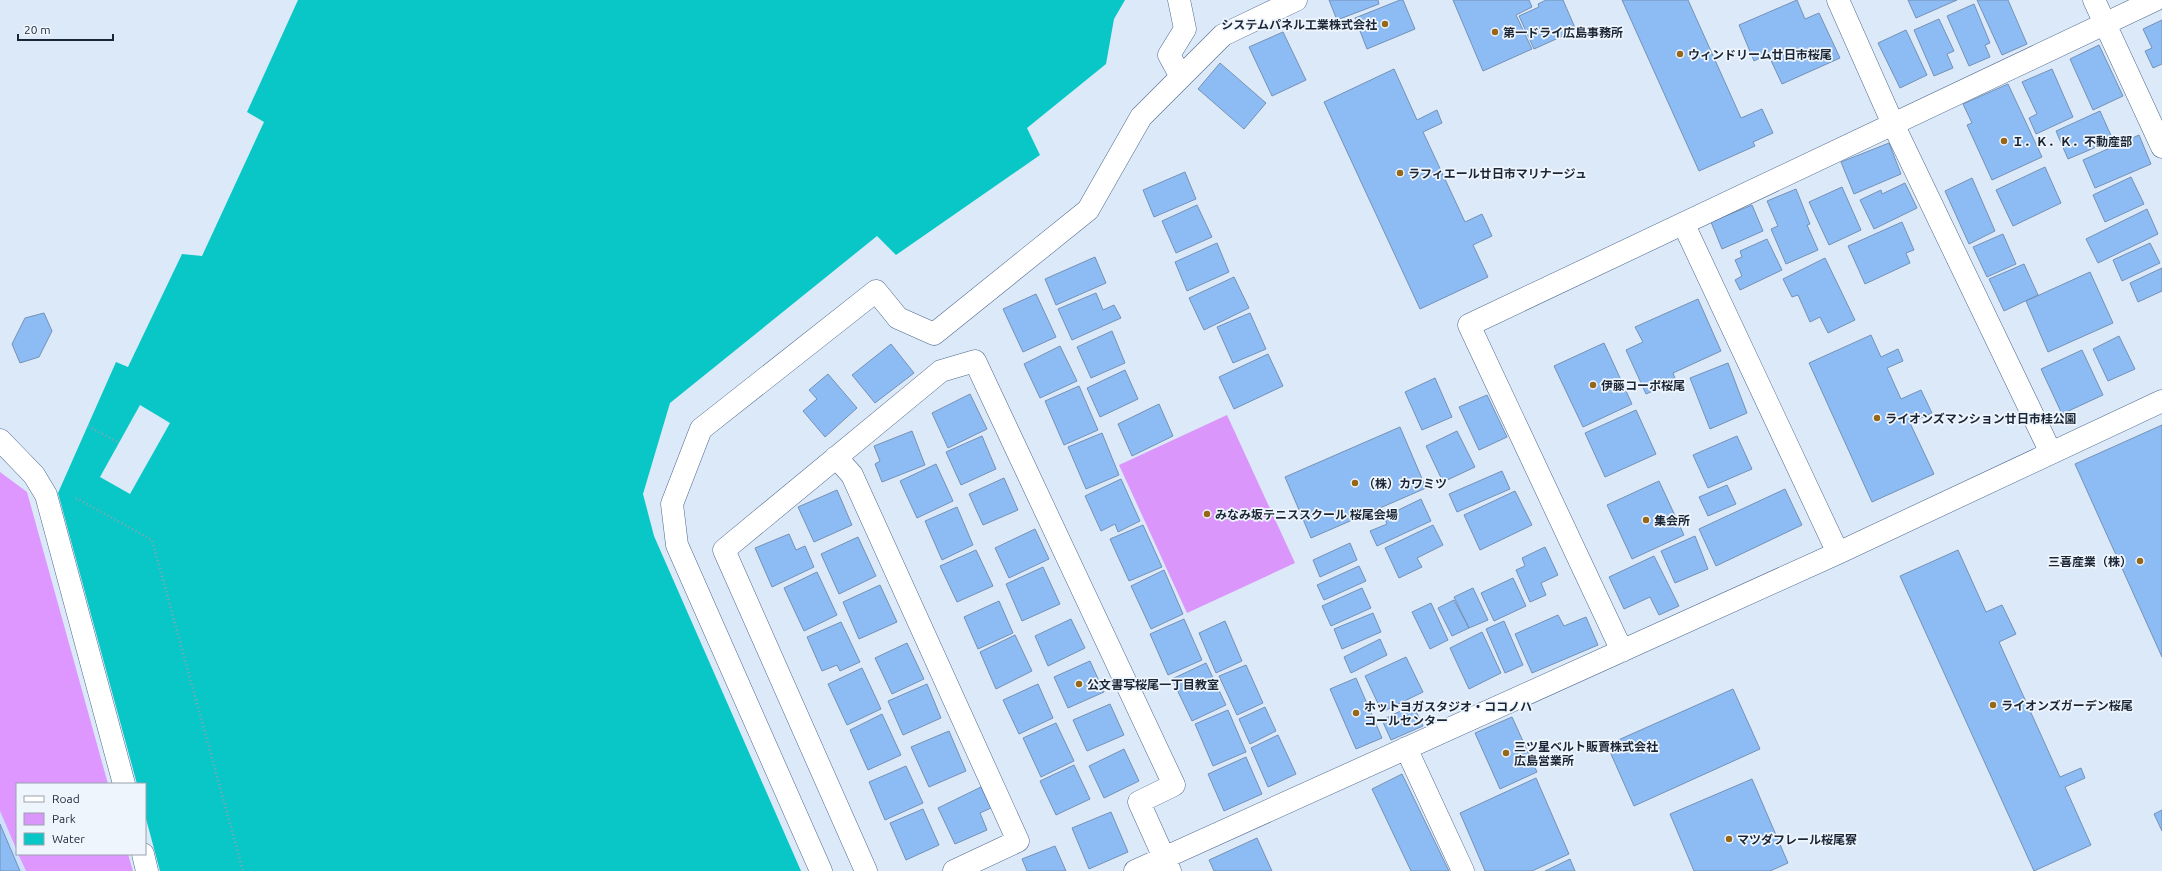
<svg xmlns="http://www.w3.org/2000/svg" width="2162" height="871" viewBox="0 0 2162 871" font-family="Ubuntu,'Noto Sans JP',sans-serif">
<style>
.built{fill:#cbe1fd}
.green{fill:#db96fb}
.forest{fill:#de97ff}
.water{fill:#0ac7c7}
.pier{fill:#dce9f9}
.building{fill:#8dbbf4;stroke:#7492b7}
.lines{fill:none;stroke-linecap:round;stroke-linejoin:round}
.minor-casing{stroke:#4d698d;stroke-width:23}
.path{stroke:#93a0af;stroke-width:2.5;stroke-dasharray:1 3;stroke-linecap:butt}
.minor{stroke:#fff;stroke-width:22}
.poi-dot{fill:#966717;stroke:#eff5fd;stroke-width:1.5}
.labels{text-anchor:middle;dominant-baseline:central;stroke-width:3.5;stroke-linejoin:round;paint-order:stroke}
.poi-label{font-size:12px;font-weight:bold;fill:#1a2635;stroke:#eff5fd;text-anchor:start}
</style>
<rect width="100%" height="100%" fill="#dce9f9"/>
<path class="built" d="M0 811 17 854 26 871H0Z"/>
<path class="green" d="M1227 415 1295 563 1187 613 1119 465Z"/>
<path class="forest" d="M0 472 27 492 108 784H17V851L0 811Z
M18 854H128L133 871H26Z"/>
<path class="water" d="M298 0H1125L1114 19 1106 64 1027 128 1040 155 896 255 877 236 670 403 643 494 654 536 801 871H160L145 815V784H137L58 493 116 362 128 367 182 254 202 256 264 122 247 112Z"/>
<path class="pier" d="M140 405 170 423 130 494 100 477Z"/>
<path class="building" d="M1329 0H1378L1379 4 1337 20Z
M1400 0H1403L1415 29 1367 49 1355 18Z
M1453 0H1529L1532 7 1516 15 1532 49 1483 71Z
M1546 0H1563L1576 30 1534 49 1519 16 1539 7 1538 4Z
M1622 0H1688L1741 118 1762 109 1773 133 1753 142 1755 146 1699 171Z
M1797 0 1805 19 1819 13 1840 58 1782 84 1768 54 1754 61 1739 25Z
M1908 0H1957L1916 18Z
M1977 0H2008L2027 44 2002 55Z
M1974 4 1990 43 1985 45 1990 57 1969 66 1947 16Z
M1939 19 1954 51 1947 54 1953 68 1934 76 1914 30Z
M2162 20V64L2153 68 2145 51 2152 48 2143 29Z
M1906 30 1927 75 1900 88 1878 43Z
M1283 32 1306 80 1272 96 1249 47Z
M2099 45 2123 96 2093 110 2070 59Z
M1220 63 1266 103 1244 129 1198 89Z
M1394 69 1417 120 1437 110 1442 123 1423 132 1465 222 1482 214 1492 236 1473 245 1488 277 1420 309 1324 102Z
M2052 69 2073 117 2036 134 2029 118 2037 114 2022 82Z
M2008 84 2042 157 1992 180 1967 125 1972 123 1963 104Z
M2100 111 2113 140 2068 159 2056 131Z
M2139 135 2151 164 2095 188 2083 160Z
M1889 143 1901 174 1854 194 1841 162Z
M2045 167 2061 203 2013 226 1996 190Z
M1185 172 1196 199 1154 217 1143 190Z
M2131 177 2144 204 2105 222 2093 195Z
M1972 178 1995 231 1969 244 1945 191Z
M1905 183 1917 208 1874 229 1860 200 1881 190 1882 194Z
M1842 187 1861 230 1829 245 1809 202Z
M1796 189 1810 224 1807 225 1818 250 1786 264 1771 229 1778 226 1767 201Z
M1197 205 1212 237 1176 253 1162 221Z
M1752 205 1763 231 1722 249 1711 222Z
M2147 209 2158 234 2098 263 2086 239Z
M1902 222 1914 250 1906 253 1910 263 1865 284 1848 246Z
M2003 234 2016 264 1987 277 1973 247Z
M1767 239 1782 270 1740 290 1735 280 1742 276 1735 260 1742 257 1740 251Z
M1217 243 1229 272 1187 291 1175 262Z
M2150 243 2160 263 2122 281 2113 260Z
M1095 257 1106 283 1056 305 1045 279Z
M1825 258 1855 320 1828 333 1820 317 1810 322 1798 295 1792 297 1783 279Z
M2024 264 2038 295 2004 311 1989 279Z
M2162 268V291L2138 302 2130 283Z
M2090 272 2113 323 2048 352 2026 301Z
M1234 277 1249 308 1204 330 1189 298Z
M1096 293 1103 310 1114 305 1121 318 1072 340 1058 309Z
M1036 294 1056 337 1023 352 1003 309Z
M1698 299 1721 351 1673 373 1676 381 1646 394 1626 350 1643 342 1635 327Z
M44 313 52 331 39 357 20 363 12 344 25 318Z
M1250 313 1266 349 1233 363 1217 327Z
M1112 331 1125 363 1091 378 1077 347Z
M1871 335 1881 357 1898 349 1903 361 1887 368 1901 399 1921 390 1932 413 1910 423 1934 474 1872 502 1809 363Z
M2119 336 2135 369 2108 381 2093 349Z
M1604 343 1632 404 1583 427 1554 366Z
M891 344 914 373 875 403 852 375Z
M1060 346 1077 381 1040 398 1024 364Z
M2082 350 2103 395 2062 414 2041 369Z
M1268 354 1283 386 1234 409 1219 377Z
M1728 363 1747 413 1710 429 1690 378Z
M1125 370 1138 399 1100 417 1087 388Z
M828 374 857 408 825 437 803 411 817 399 809 390Z
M1435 378 1452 417 1422 430 1405 392Z
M1079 386 1098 430 1064 445 1045 401Z
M970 394 987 429 948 448 932 413Z
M1487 395 1507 437 1479 450 1459 407Z
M1159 404 1173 436 1132 456 1118 424Z
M1636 410 1656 454 1605 477 1585 433Z
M2162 425V657L2075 464Z
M1400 427 1426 488 1311 538 1285 477Z
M912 431 925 465 882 482 875 464 880 461 874 446Z
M1457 431 1475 467 1443 482 1426 446Z
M1102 433 1119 475 1086 489 1068 447Z
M982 436 996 469 961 485 946 452Z
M1737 436 1752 469 1708 488 1693 455Z
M936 464 953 501 917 518 900 481Z
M1502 471 1510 489 1457 512 1449 494Z
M1004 478 1018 510 983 525 969 494Z
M1121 479 1140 521 1118 532 1115 524 1101 531 1085 496Z
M1659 481 1684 535 1632 559 1607 505Z
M1727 485 1736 504 1708 516 1699 497Z
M1785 489 1802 525 1716 566 1699 529Z
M837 490 852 525 814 542 798 507Z
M1515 491 1532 525 1480 550 1464 515Z
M1421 499 1431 521 1377 546 1370 531 1387 524 1384 517Z
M957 507 973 545 942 560 925 521Z
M1143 525 1162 567 1129 581 1110 539Z
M1433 525 1443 545 1417 558 1422 567 1399 578 1385 548Z
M1035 529 1049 559 1009 578 995 548Z
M789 534 796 550 805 546 814 567 772 587 755 548Z
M1695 536 1708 569 1675 583 1661 551Z
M858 537 876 576 839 594 821 554Z
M1350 543 1357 560 1320 577 1313 560Z
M1545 547 1558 575 1541 583 1546 595 1530 602 1516 570 1525 566 1522 558Z
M976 550 993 586 957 602 940 566Z
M1958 550 1986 612 2002 605 2016 634 1999 642 2060 777 2081 768 2085 778 2065 787 2091 845 2034 871 1900 576Z
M1654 556 1679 606 1659 615 1650 597 1624 609 1609 577Z
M1359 566 1366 581 1324 600 1317 585Z
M1043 567 1060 604 1022 621 1006 584Z
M1164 570 1183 614 1151 629 1131 586Z
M817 572 837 615 804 631 784 588Z
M1513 578 1526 606 1494 621 1481 593Z
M880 585 897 622 859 639 843 602Z
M1362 588 1371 608 1331 626 1322 606Z
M1473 588 1488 620 1469 628 1454 597Z
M1454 600 1469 628 1452 636 1438 608Z
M999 601 1013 633 978 649 964 617Z
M1431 603 1448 640 1430 649 1412 612Z
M1373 613 1381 632 1342 649 1334 629Z
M1558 615 1564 626 1586 617 1598 645 1532 673 1515 634Z
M1071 619 1085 648 1048 666 1035 636Z
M1184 619 1202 660 1168 675 1150 634Z
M1225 621 1242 661 1216 673 1199 633Z
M1504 621 1523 665 1505 673 1486 629Z
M841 622 860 662 840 671 837 665 822 671 807 637Z
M1482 632 1501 673 1469 689 1450 648Z
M1015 635 1032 671 996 689 980 652Z
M1380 639 1387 655 1351 673 1344 657Z
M907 643 924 679 892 694 875 658Z
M1406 657 1423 692 1382 712 1365 676Z
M1090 661 1104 692 1068 708 1054 677Z
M1206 663 1226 705 1192 721 1172 679Z
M1246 665 1263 703 1237 715 1219 676Z
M862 668 881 709 847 725 828 684Z
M1356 678 1382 738 1356 749 1330 689Z
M927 684 941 718 903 735 888 701Z
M1038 684 1053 718 1019 734 1003 700Z
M1733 689 1760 749 1634 806 1607 745Z
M1110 704 1124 735 1087 751 1073 720Z
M1413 705 1423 726 1391 740 1382 720Z
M1265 707 1276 731 1250 744 1239 719Z
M1228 710 1246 752 1213 766 1195 724Z
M882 714 901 755 868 770 850 730Z
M1512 717 1537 772 1500 789 1475 733Z
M1056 723 1074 761 1041 777 1023 738Z
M949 731 966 771 929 787 911 747Z
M1278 735 1296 774 1268 787 1251 748Z
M1124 749 1139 781 1104 798 1089 766Z
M1246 757 1262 794 1224 811 1208 774Z
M1074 765 1090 799 1056 815 1040 781Z
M906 766 923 803 885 820 869 782Z
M1402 774 1449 871H1411L1372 789Z
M1536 778 1569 854 1532 871H1485L1460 813Z
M1752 779 1788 863 1770 871H1694L1670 814Z
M981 787 991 808 980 813 987 830 955 844 938 808Z
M923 809 939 845 906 860 890 823Z
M2162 810V831L2154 814Z
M1111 812 1128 852 1089 869 1072 828Z
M0 824 20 871H0Z
M1257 838 1272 871H1214L1209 860Z
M1055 846 1066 871H1027L1022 859Z
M1570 859 1575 871H1545Z"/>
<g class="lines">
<defs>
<path id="minor" d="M1179 0 1185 29 1169 55 1181 77
M1838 0 1893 124 2051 453
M2094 0 2162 147
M1684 225 1838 553
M0 440 34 475 46 495 124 784
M836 457 852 475 1018 841 954 871
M1622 651 1469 325 2155 0
M1406 748 1463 871
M143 854 147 871
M821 871 677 545 672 504 701 429 876 291 898 318 934 334 1088 210 1141 117 1223 35 1296 0
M866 871 724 550 941 371 975 361 1174 785 1139 802 1170 871
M1135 871 1838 553 2162 401"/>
</defs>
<use href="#minor" class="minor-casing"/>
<path class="path" d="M88 426 119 443
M76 498 152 540 243 871"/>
<use href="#minor" class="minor"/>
</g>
<g class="poi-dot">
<circle cx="1385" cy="24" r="4"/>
<circle cx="1495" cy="32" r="4"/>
<circle cx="1680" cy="54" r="4"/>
<circle cx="2004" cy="141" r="4"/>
<circle cx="1400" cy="173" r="4"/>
<circle cx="1593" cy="385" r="4"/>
<circle cx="1877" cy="418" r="4"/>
<circle cx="1355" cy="483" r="4"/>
<circle cx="1207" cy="514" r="4"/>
<circle cx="1646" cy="520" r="4"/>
<circle cx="2140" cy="561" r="4"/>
<circle cx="1079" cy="684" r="4"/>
<circle cx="1993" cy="705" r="4"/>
<circle cx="1356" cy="713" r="4"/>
<circle cx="1506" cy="753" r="4"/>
<circle cx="1729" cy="839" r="4"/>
</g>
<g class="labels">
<g class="poi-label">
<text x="1377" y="24" text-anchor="end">システムパネル工業株式会社</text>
<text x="1503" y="32">第一ドライ広島事務所</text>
<text x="1688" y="54">ウィンドリーム廿日市桜尾</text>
<text x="2012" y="141">Ｉ．Ｋ．Ｋ．不動産部</text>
<text x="1408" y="173">ラフィエール廿日市マリナージュ</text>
<text x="1601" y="385">伊藤コーポ桜尾</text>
<text x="1885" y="418">ライオンズマンション廿日市桂公園</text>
<text x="1363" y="483">（株）カワミツ</text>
<text x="1215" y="514">みなみ坂テニススクール 桜尾会場</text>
<text x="1654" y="520">集会所</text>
<text x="2132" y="561" text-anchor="end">三喜産業（株）</text>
<text x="1087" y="684">公文書写桜尾一丁目教室</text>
<text x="2001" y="705">ライオンズガーデン桜尾</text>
<text x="1364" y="706">ホットヨガスタジオ・ココノハ<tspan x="1364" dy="14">コールセンター</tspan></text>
<text x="1514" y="746">三ツ星ベルト販賣株式会社<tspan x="1514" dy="14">広島営業所</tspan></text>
<text x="1737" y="839">マツダフレール桜尾寮</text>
</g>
</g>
<rect x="16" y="783" width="130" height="72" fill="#eff5fd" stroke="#9aa2ad"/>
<rect x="24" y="796" width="20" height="6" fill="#ffffff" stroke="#9aa2ad"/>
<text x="52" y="803" font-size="12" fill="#1a2635">Road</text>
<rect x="24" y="813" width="20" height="12" fill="#db96fb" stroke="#9aa2ad"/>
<text x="52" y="823" font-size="12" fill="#1a2635">Park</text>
<rect x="24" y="833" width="20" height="12" fill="#0ac7c7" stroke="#9aa2ad"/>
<text x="52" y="843" font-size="12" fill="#1a2635">Water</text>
<path d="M18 34v6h95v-6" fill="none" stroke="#1a2635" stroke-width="2"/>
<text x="24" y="34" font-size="12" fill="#1a2635" stroke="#eff5fd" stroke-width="3" paint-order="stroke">20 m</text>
</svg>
